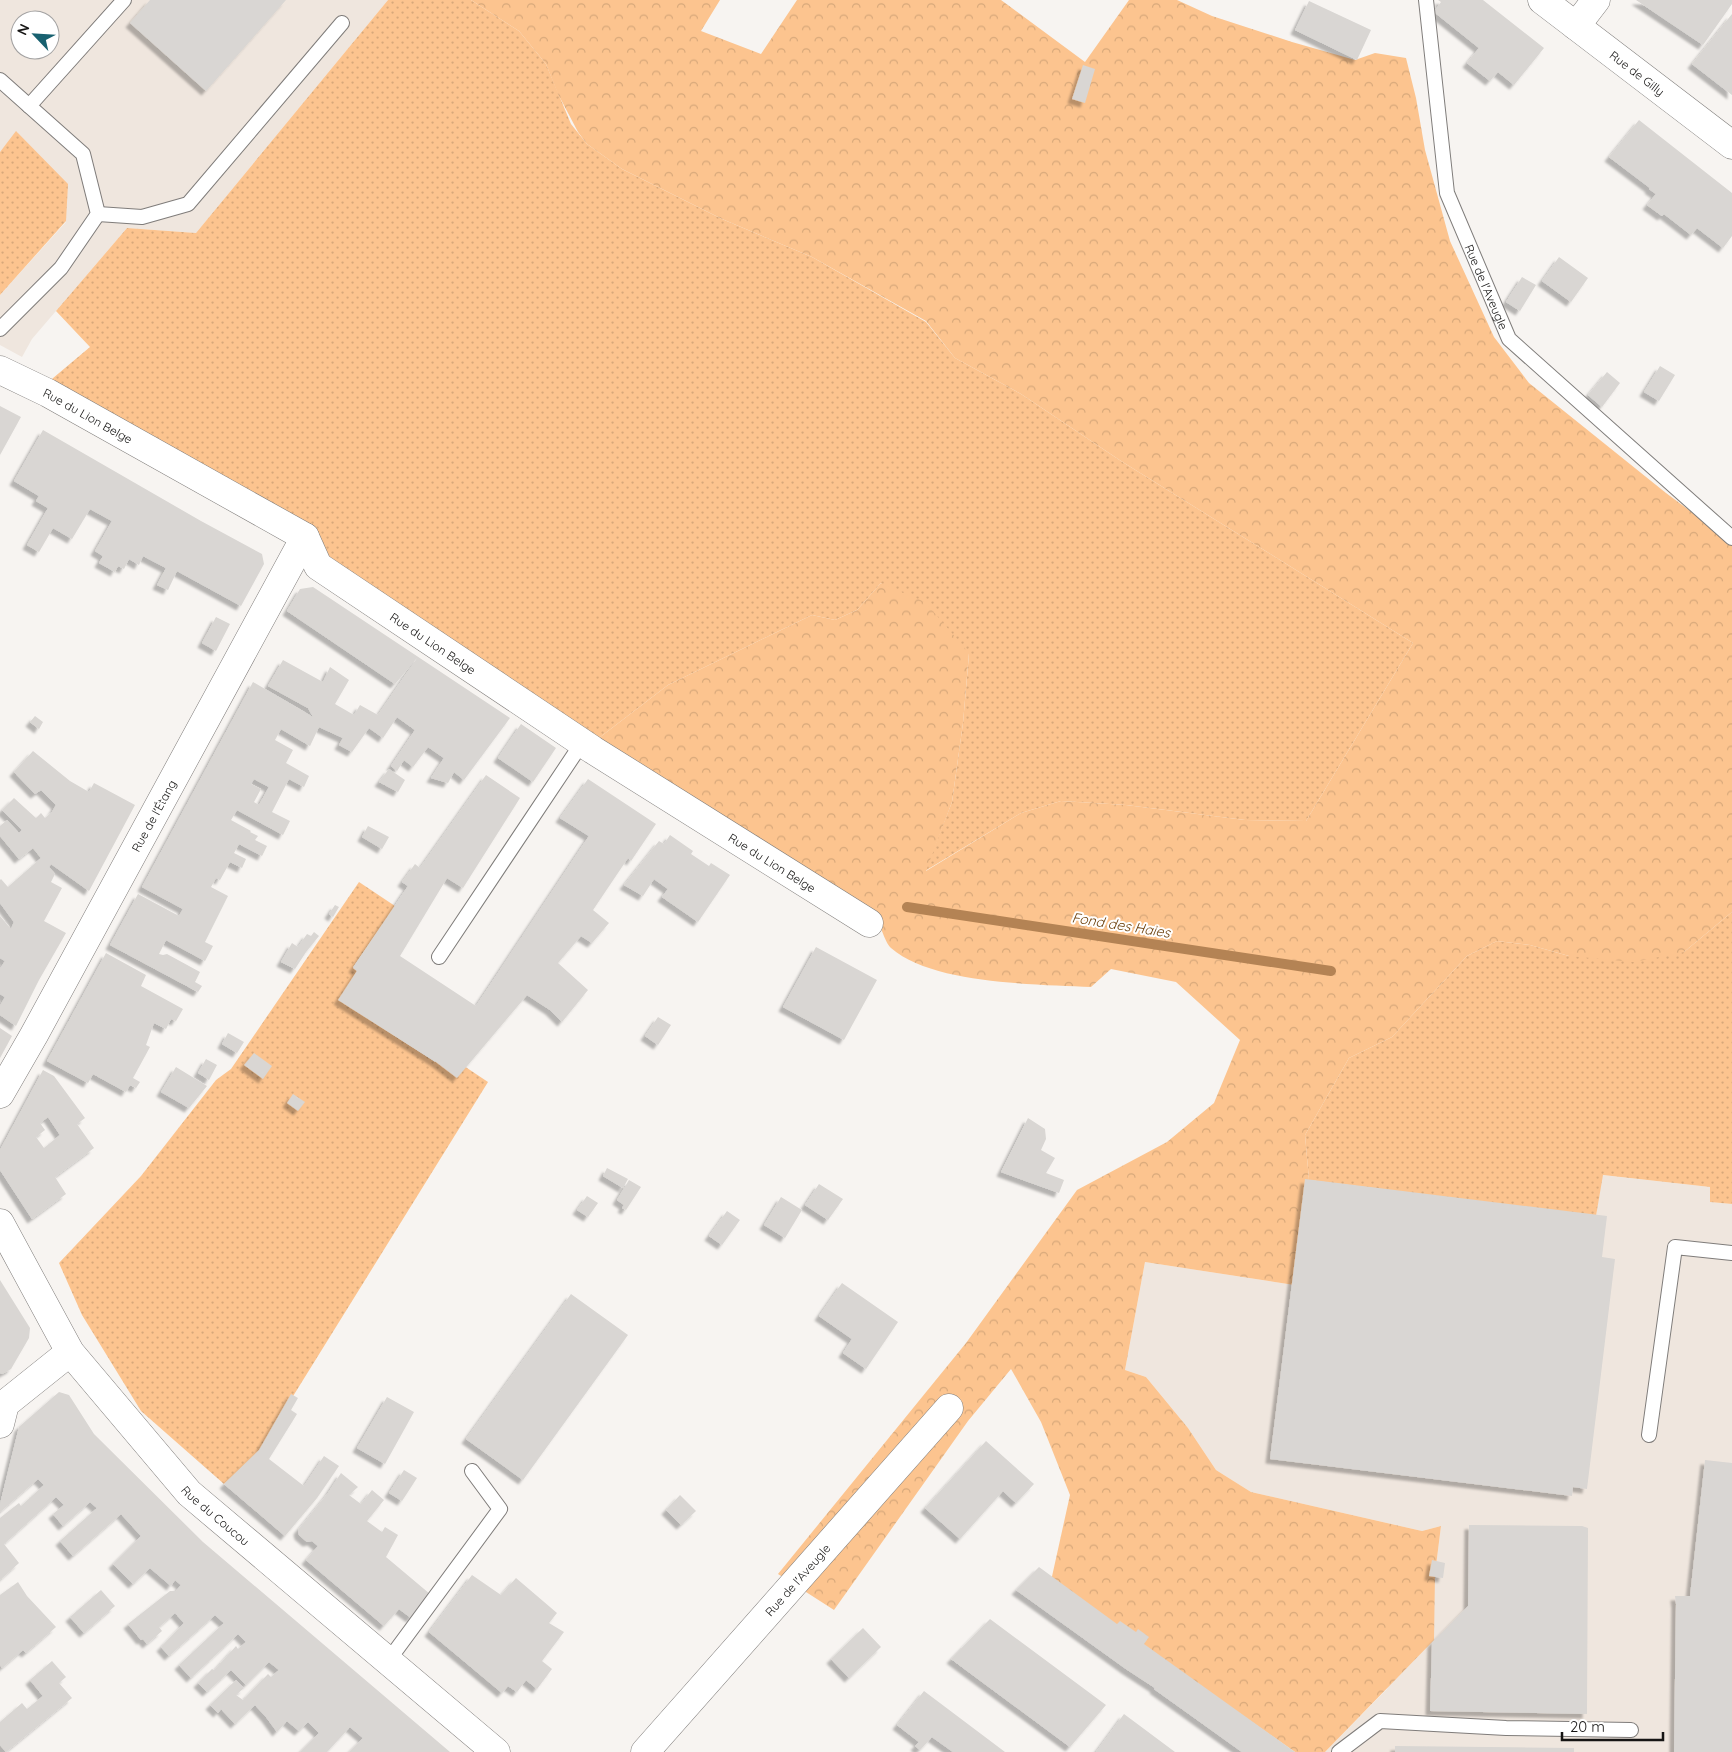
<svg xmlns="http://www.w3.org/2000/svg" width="1732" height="1752" viewBox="0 0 1732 1752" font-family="Quicksand,sans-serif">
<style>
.built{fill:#efe6de;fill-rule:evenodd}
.grass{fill:url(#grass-dots)}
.forest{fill:url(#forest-crowns)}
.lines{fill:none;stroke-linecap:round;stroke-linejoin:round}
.stream{stroke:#b48354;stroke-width:10}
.building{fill:#d9d6d3;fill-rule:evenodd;filter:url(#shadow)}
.service-casing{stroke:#7f7c7a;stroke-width:16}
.minor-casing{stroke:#7f7c7a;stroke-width:29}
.secondary-casing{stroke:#7f7c7a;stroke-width:29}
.service{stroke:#fff;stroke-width:14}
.minor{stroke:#fff;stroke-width:28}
.secondary{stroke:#fff;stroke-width:28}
.labels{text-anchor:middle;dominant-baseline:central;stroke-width:4;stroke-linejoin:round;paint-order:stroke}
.street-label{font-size:12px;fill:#161514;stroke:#fff}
.water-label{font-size:14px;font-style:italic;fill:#6c3f0a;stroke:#fff}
</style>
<defs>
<pattern id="grass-dots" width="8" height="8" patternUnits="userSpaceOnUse" patternTransform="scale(1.25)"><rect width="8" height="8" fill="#fcc48f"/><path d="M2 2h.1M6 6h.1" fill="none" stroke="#d7a87a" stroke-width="1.8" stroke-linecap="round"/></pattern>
<pattern id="forest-crowns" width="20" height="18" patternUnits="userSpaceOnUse" patternTransform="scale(1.25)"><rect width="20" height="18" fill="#fcc48f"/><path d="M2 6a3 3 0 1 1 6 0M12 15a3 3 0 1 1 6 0" fill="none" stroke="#d7a87a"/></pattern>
<filter id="shadow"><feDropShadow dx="-4.5" dy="4.5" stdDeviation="1" flood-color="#0004"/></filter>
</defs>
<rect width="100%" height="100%" fill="#f7f4f1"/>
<path class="built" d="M0 0H388L196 233 127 228 32 339 22 357 0 345V295L66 222 17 132 0 152ZM20 20H50V50H20Z
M1602 1175 1710 1187V1202L1732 1204V1752H1325L1387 1689 1435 1574 1441 1526 1422 1531 1251 1492 1216 1470 1188 1428 1146 1377 1125 1370 1145 1262 1294 1285 1596 1216Z"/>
<path class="grass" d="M388 0H471L519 31 546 64 571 124 587 144 622 169 722 219 812 257 926 322 955 358 1021 394 1121 461 1413 643 1306 821 1245 820 1126 805 1061 801 1021 813 925 871 952 802 963 723 969 654 881 583 857 610 835 620 812 615 668 685 595 741 324 553 40 389 90 347 56 311 127 228 196 233Z
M16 131 68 184 66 221 0 295V152Z
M359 882 395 906 353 967 357 971 339 1000 435 1062 443 1052 488 1082 259 1451 224 1484 141 1411 82 1315 59 1263 141 1176 216 1080 231 1069Z
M1732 912V1204L1710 1202V1187L1603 1175 1596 1216 1309 1180 1305 1135 1349 1058 1392 1037 1467 956 1497 941 1530 945 1569 956 1684 952Z"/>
<path class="forest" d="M471 0H720L701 31 761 54 797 0H1001L1085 62 1129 0H1177L1212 16 1292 42 1355 60 1375 53 1406 58 1416 98 1425 150 1450 241 1494 337 1529 383 1666 493 1732 542V912L1684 952 1634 962 1569 956 1530 945 1497 941 1467 956 1392 1037 1349 1058 1305 1135 1309 1180 1294 1285 1145 1262 1125 1370 1146 1377 1188 1428 1216 1470 1251 1492 1422 1531 1441 1526 1435 1574 1434 1640 1325 1752H1295L1051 1581 1070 1495 1041 1422 1011 1369 968 1421 834 1610 778 1574 966 1343 1077 1190 1167 1142 1214 1103 1240 1040 1176 982 1111 969 1091 987C1037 984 934 985 891 948 885 943 878 919 874 910L595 741 668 685 812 615 835 620 857 610 881 583 925 602 969 653 963 723 952 802 926 871 1021 813 1061 801 1126 805 1245 820 1306 821 1413 643 1121 461 1021 394 955 358 926 321 812 257 722 219 622 169 587 144 578 132 558 94 546 64 519 31Z"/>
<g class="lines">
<path class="stream" d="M907 907 1331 971"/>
</g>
<path class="building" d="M150 0H286L206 91 130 23Z
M1438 0H1483L1544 48 1514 85 1498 72 1490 81 1467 63 1479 48 1434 12 1441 2Z
M1636 0H1732V4L1703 45Z
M1309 1 1371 30 1357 60 1295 30Z
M1732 14V95L1692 64Z
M1083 65 1095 69 1085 103 1072 99Z
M1639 120 1732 193V236L1723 248 1697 228 1691 235 1664 214 1662 216 1647 205 1656 194 1649 189 1650 188 1609 157Z
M1559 257 1588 278 1571 302 1542 281Z
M1522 277 1536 285 1520 311 1506 302Z
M1660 366 1675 375 1659 401 1644 392Z
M1607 372 1620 383 1602 407 1588 395Z
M0 406 21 417 0 455Z
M43 430 201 521 262 554 264 564 241 606 177 571 168 590 157 585 166 568 143 556 139 565 129 559 124 569 118 566 115 572 99 563 103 556 95 551 112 521 90 509 72 539 53 528 39 552 27 545 48 508 36 501 39 496 14 481Z
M313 587 510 718 464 780 454 772 448 783 431 778 444 758 428 747 413 767 404 760 397 771 391 766 415 730 397 717 383 738 369 728 352 752 339 745 343 738 319 727 310 746 281 729 275 740 293 750 286 763 309 776 304 787 289 779 272 812 290 821 283 835 237 810 231 820 251 831 250 832 258 836 255 840 267 846 262 856 239 844 234 853 246 859 242 868 230 862 220 880 216 878 211 887 228 896 205 942 213 946 205 961 166 940 159 954 163 955 167 954 200 972 195 982 202 986 198 992 110 945 138 894 179 916 183 909 142 887 253 682 313 717 308 708 268 686 283 660 323 682 330 667 349 680 335 704 354 715 360 705 378 715 417 658 395 684 287 611 300 589ZM254 779 269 787 259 805 254 802 261 789 251 784Z
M216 617 230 624 216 651 202 643Z
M35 716 43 722 39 729 30 722Z
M521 724 556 748 533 782 498 758Z
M33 751 70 781 89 792 94 783 135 805 89 891 51 864 49 867 55 874 51 882 62 888 44 921 66 933 39 980 16 1026 0 1015V1006L5 997 0 994V969L5 961 0 958V916L11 929 14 922 0 903V880L1 879 8 887 41 858 33 848 19 859 0 836V826L7 820 19 833 22 830 2 810 14 798 36 818 41 813 45 818 52 812 56 805 41 790 35 794 14 772Z
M389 769 405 780 398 792 379 782Z
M486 775 520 798 463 888 447 878 400 956 476 1006 589 836 560 818 588 779 656 824 631 861 628 858 593 910 609 923 592 943 581 936 558 963 588 990 562 1022 550 1010 527 995 457 1078 436 1062 338 1000 357 971 353 968 408 886 402 882 415 864 420 868Z
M368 826 389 837 382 849 362 837Z
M670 835 693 851 691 854 709 866 711 863 730 875 698 922 662 897 668 889 654 879 643 896 624 885 659 841 664 844Z
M335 905 339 907 333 917 329 914Z
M314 932 319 936 306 952 295 969 281 962 292 943 298 947 307 934 311 936Z
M816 947 877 980 844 1040 783 1007Z
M106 953 146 975 141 986 183 1009 176 1021 171 1019 166 1029 154 1023 146 1045 150 1047 133 1078 140 1082 136 1088 130 1085 126 1092 93 1074 88 1083 47 1061Z
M658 1017 671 1025 658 1045 645 1036Z
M0 1028 12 1036 0 1058Z
M228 1033 244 1042 237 1053 222 1044Z
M254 1053 272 1066 263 1079 244 1065Z
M206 1059 217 1065 209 1080 198 1073Z
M176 1067 207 1086 189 1108 161 1092Z
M43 1070 54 1076 85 1118 77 1124 94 1148 55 1177 66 1194 32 1219 0 1170V1150ZM48 1117 60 1135 44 1148 36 1137 45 1130 40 1123Z
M293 1094 305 1102 298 1111 287 1103Z
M1028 1118 1045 1129 1046 1139 1041 1150 1055 1158 1046 1173 1064 1180 1059 1193 1001 1172Z
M607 1168 628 1179 623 1188 603 1176Z
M1305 1179 1607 1216 1602 1257 1615 1259 1587 1489 1573 1487 1572 1496 1270 1459Z
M629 1180 641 1187 626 1210 622 1208 624 1205 617 1200Z
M819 1184 843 1199 828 1220 805 1205Z
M587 1196 598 1203 588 1217 577 1210Z
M781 1197 802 1210 785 1238 764 1225Z
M727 1211 740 1220 722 1245 709 1236Z
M0 1280 30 1328 29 1338 11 1369 2 1374 0 1373Z
M842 1283 898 1322 866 1369 843 1353 852 1339 819 1316Z
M571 1294 628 1335 523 1480 466 1439Z
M59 1392 69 1395 94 1434 203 1542 450 1752H349L363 1738 350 1727 327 1752H300L319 1733 308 1722 299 1731 287 1721 277 1732 266 1717 255 1705 235 1724 221 1709 218 1713 210 1705 236 1680 244 1688 236 1695 243 1700 268 1674 271 1677 279 1670 269 1662 246 1685 231 1670 207 1692 198 1683 212 1669 214 1670 218 1666 236 1646 238 1649 246 1642 238 1634 191 1678 179 1665 224 1623 215 1615 169 1656 161 1647 184 1623 175 1613 159 1627 162 1631 147 1644 143 1639 141 1640 128 1624 170 1591H176L181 1585 175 1580 171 1586 150 1568 133 1584 113 1564 141 1536 121 1514 73 1556 60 1541 97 1508 90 1502 63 1526 53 1514 64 1505 56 1497 4 1544 19 1563 0 1580V1518L19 1503 21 1506 44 1485 38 1479 0 1512V1504L19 1427Z
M291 1394 298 1398 291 1410 297 1414 269 1459 304 1486 324 1456 339 1466 317 1498 285 1536 224 1484 259 1450Z
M387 1397 414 1412 385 1464 357 1448Z
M986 1441 1034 1484 1016 1503 1003 1491 960 1539 925 1508Z
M1705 1460 1732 1463V1752H1674L1676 1604 1675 1596H1690Z
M404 1470 417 1478 402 1501 389 1493Z
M341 1473 358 1487 349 1495 361 1504 372 1490 384 1500 367 1521 382 1532 385 1527 398 1535 386 1557 430 1594 411 1618 399 1609 384 1626 306 1560 318 1546 312 1541 307 1542 299 1535 298 1530 328 1493Z
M680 1495 696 1511 681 1525 666 1510Z
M1469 1525 1582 1526 1588 1528 1587 1714 1430 1711 1432 1643 1468 1606Z
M1432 1560 1445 1563 1443 1578 1429 1576Z
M1039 1567 1117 1624 1120 1621 1136 1632 1138 1629 1149 1637 1144 1644 1295 1752H1242L1154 1689 1155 1688 1126 1669 1016 1590Z
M472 1575 501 1595 516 1578 557 1613 549 1623 564 1632 542 1661 552 1669 537 1689 526 1680 517 1692 508 1686 502 1693 429 1632Z
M18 1582 27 1596 56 1627 26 1653 23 1650 2 1668 0 1665V1595Z
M101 1590 115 1606 84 1633 70 1617Z
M990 1619 1106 1705 1070 1747 951 1659Z
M863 1628 881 1647 849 1678 831 1659Z
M52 1661 66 1677 59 1683 72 1698 6 1752 0 1745V1722L22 1703 27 1709 43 1696 30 1680Z
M924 1691 1005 1752H953L932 1737 920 1750 915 1746 919 1742 897 1725Z
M1124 1714 1175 1752H1096Z
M1395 1746 1574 1748V1752H1395Z"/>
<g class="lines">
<defs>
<g id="service">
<path id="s1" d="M1426 0 1447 193 1509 339 1732 538"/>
<path d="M0 80 83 154 98 214 61 268 0 329"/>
<path d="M29 106 124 0"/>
<path d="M98 214 142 217 188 204 342 23"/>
<path d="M439 957 582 743"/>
<path d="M1649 1435 1675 1247 1732 1253"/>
<path d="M388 1661 500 1509 472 1471"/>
<path d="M1339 1752 1380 1721 1506 1728 1631 1730"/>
</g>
<g id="minor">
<path d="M1576 26 1596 0"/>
<path id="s2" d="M0 370 48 393 305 537 318 566 593 750 869 923"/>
<path id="s3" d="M0 1094 34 1035 305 537"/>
<path id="s4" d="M0 1223 70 1352 189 1493 496 1752"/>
<path d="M0 1424 5 1404 70 1352"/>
<path id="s5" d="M645 1752 949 1408"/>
</g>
<g id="secondary">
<path id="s6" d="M1542 0 1732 145"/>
</g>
</defs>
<use href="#service" class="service-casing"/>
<use href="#minor" class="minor-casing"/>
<use href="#secondary" class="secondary-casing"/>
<use href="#service" class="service"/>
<use href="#minor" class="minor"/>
<use href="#secondary" class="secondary"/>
</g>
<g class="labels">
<g class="street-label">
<text stroke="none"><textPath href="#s6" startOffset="120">Rue de Gilly</textPath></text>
<text stroke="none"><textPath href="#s1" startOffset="296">Rue de l'Aveugle</textPath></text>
<text stroke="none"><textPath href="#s2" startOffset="99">Rue du Lion Belge</textPath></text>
<text stroke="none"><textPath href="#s2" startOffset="518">Rue du Lion Belge</textPath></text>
<text stroke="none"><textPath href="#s3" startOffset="318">Rue de l'Étang</textPath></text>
<text stroke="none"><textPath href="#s2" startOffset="922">Rue du Lion Belge</textPath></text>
<text stroke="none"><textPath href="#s4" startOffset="366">Rue du Coucou</textPath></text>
<text stroke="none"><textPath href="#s5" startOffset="230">Rue de l'Aveugle</textPath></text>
</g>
<g class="water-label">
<text transform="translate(1121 925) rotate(9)">Fond des Haies</text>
</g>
</g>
<g transform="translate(35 35) rotate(295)"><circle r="24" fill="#ffffff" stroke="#a2a1a1"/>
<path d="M0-4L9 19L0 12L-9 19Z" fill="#186170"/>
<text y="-8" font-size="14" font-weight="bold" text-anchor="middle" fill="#161514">N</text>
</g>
<path d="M1562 1732v8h101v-8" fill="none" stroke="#161514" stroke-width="2.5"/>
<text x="1570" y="1732" font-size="15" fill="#161514" stroke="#ffffff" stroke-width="4" paint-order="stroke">20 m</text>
</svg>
